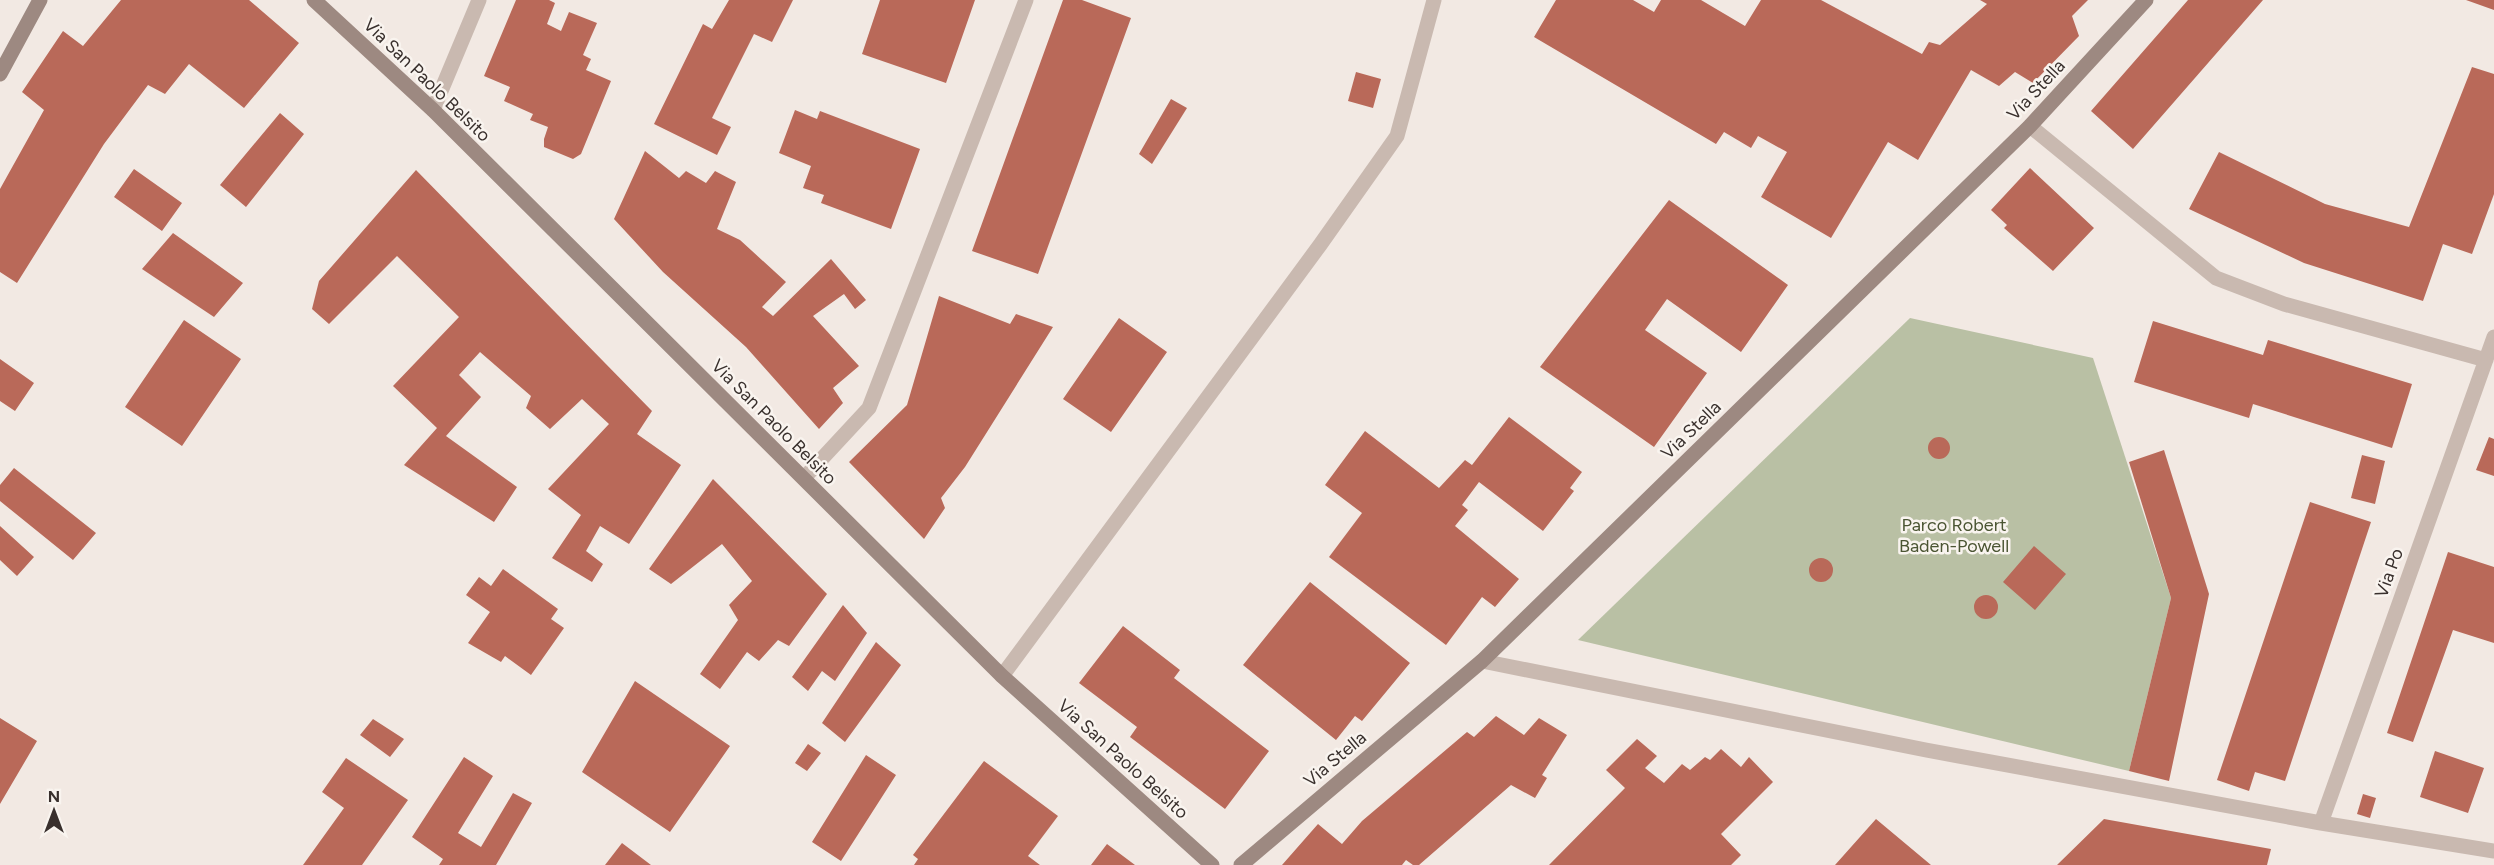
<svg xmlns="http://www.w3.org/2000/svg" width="2494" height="865" viewBox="0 0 2494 865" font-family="Figtree,sans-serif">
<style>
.green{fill:#b9c0a4}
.building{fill:#b96959}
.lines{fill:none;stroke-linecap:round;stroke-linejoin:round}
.street{stroke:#c9b9b0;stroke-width:15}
.secondary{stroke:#9d8981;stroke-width:15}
.labels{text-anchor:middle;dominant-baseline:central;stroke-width:5;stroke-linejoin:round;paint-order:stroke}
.street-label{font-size:18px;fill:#39302d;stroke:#f9f4ef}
.park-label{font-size:18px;fill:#4b5533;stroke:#f9f4ef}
</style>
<rect width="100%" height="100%" fill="#f2e9e3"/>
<path class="green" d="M1910 318 2093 358 2171 598 2129 771 1578 640Z"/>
<path class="building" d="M121 0H249L299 43 244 108 189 64 165 94 148 85 104 144 17 283 0 272V189L44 110 22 92 63 31 83 46Z
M516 0H549L555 3 547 24 561 31 569 12 597 23 583 55 591 59 586 70 611 81 581 154 573 159 544 147V139L548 127 530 120 533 114 504 101 510 87 484 76Z
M729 0H793L772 42 754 34 712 118 731 127 717 155 654 124 703 24 712 29Z
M880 0H975L946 83 862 54Z
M1063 0H1082L1131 18 1038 274 972 251Z
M1556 0H1633L1654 12 1661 0H1701L1745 26 1761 0H1821L1922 54 1929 42 1940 45 1987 4 1980 0H2088L2072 16 2079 36 2033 83 2015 72 1999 86 1971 70 1918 160 1888 142 1831 238 1761 197 1787 152 1758 136 1751 148 1724 132 1716 144 1534 37Z
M2188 0H2263L2133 149 2091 111Z
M2466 0H2494V10Z
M2472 67 2494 74V194L2472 254 2443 244 2423 301 2304 263 2189 209 2219 152 2325 204 2409 227Z
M1356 72 1381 79 1373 108 1348 101Z
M1171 99 1187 108 1152 164 1139 154Z
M795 110 817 119 820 111 920 149 891 229 821 203 824 195 803 188 811 166 779 153Z
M280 113 304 134 246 207 220 185Z
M645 151 679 178 686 171 706 183 715 171 736 182 717 229 740 240 786 282 762 307 773 316 831 259 866 300 855 309 844 294 813 316 859 366 833 388 843 403 819 429 746 347 663 272 614 219Z
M2030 168 2094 228 2053 271 2004 228 2007 225 1991 210Z
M134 169 182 203 162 231 114 197Z
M416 170 652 411 637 434 681 465 629 544 600 526 586 551 603 564 592 582 552 558 581 515 548 489 609 424 582 399 550 429 526 408 531 396 480 352 459 375 481 397 446 436 517 487 494 522 404 465 437 428 393 386 459 317 397 256 329 324 312 309 319 281Z
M1669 200 1788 285 1741 352 1667 299 1645 330 1707 373 1654 447 1540 367Z
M173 233 243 283 214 317 142 269Z
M939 296 1010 324 1016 314 1053 327 965 467 941 498 945 508 924 539 849 462 907 405Z
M1119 318 1167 352 1111 432 1063 399Z
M184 320 241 359 182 446 125 407Z
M2153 321 2263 355 2268 340 2412 384 2392 448 2253 404 2249 418 2134 382Z
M0 359 34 383 15 411 0 401Z
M1509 417 1582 472 1570 488 1574 491 1543 531 1479 482 1462 505 1468 510 1455 526 1519 579 1495 607 1482 597 1446 645 1329 557 1362 513 1325 485 1365 431 1439 488 1465 460 1472 465Z
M1928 448a11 11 0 1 1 22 0a11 11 0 1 1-22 0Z
M2489 437 2494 439V476L2476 470Z
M2164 450 2209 594 2169 781 2129 771 2171 598 2129 462Z
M2362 455 2385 461 2375 504 2351 498Z
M14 468 96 533 73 560 0 501V485Z
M713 479 827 594 789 646 778 640 759 661 747 652 720 689 700 674 738 620 729 605 752 581 722 544 671 584 649 569Z
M2310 502 2371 522 2285 781 2255 772 2249 791 2217 780Z
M0 526 34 557 17 576 0 560Z
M2034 546 2066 574 2035 610 2003 582Z
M2448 552 2494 567V643L2453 630 2413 742 2387 733Z
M1809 570a12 12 0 1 1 24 0a12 12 0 1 1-24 0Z
M503 569 558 609 551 619 564 628 531 675 505 656 501 662 468 643 490 612 466 595 479 577 491 586Z
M1310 582 1410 663 1362 721 1355 716 1336 740 1243 665Z
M1974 607a12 12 0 1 1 24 0a12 12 0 1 1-24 0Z
M843 605 867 633 835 681 822 671 808 691 792 677Z
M1123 626 1180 670 1174 678 1269 751 1225 809 1130 737 1137 727 1079 683Z
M876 642 901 665 845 742 822 723Z
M635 681 730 746 670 832 582 772Z
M1496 716 1524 735 1539 718 1567 735 1542 775 1547 778 1535 798 1511 785 1419 865H1413L1406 860 1402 865H1282L1318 824 1342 844 1362 821 1467 732 1474 737Z
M0 718 37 741 0 804Z
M373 719 404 739 390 757 360 735Z
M1637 739 1657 756 1645 768 1664 783 1682 764 1690 770 1705 757 1710 760 1721 749 1741 767 1749 757 1773 782 1721 834 1741 855 1731 865H1549L1625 788 1606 770Z
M808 744 821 753 807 771 795 763Z
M2435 751 2484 768 2468 813 2420 797Z
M866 755 896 775 841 861 812 842Z
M464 757 493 776 458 833 481 847 513 793 532 803 496 865H439L443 859 412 837Z
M346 758 408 800 362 865H303L344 808 322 792Z
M984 761 1058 816 1028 856 1040 865H914L918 859 913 855Z
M2363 794 2376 798 2370 818 2357 814Z
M1876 819 1931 865H1835Z
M2104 819 2271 849 2267 865H2057Z
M622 843 651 865H605Z
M1107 844 1135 865H1091Z"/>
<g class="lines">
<path class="street" d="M433 110 479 0
M2030 126 2216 278 2284 304 2486 360
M804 478 869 408 1026 0
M1482 661 1926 750 2321 823 2494 851
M1002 676 1320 245 1397 136 1434 0
M2321 823 2494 337"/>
<path class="secondary" d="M314 0 433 110 1002 676 1212 865
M0 74 40 0
M1241 865 1482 661 2030 126 2146 0"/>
</g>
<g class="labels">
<g class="street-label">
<text transform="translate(427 80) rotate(44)">Via San Paolo Belsito</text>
<text transform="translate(2036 90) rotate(-47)">Via Stella</text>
<text transform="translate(774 422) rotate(45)">Via San Paolo Belsito</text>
<text transform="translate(1691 430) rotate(-44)">Via Stella</text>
<text transform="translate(2389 573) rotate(-70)">Via Po</text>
<text transform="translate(1123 759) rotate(42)">Via San Paolo Belsito</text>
<text transform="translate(1335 759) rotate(-40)">Via Stella</text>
</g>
<g class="park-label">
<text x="1954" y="525">Parco Robert<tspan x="1954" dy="21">Baden-Powell</tspan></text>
</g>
</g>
<g transform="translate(54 811)" stroke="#f9f4ef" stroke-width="4.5" paint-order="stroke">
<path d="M0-4.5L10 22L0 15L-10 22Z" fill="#39302d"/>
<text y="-9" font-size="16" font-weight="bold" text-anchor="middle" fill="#39302d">N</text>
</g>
</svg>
